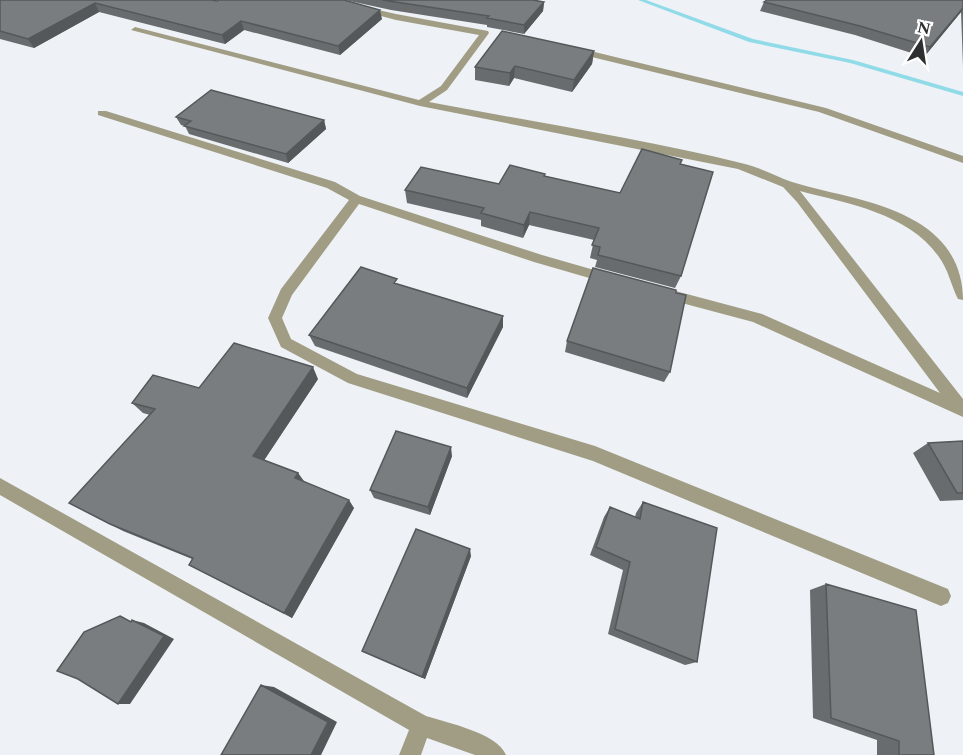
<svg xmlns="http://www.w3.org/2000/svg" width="963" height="755" viewBox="0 0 963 755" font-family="Spectral,serif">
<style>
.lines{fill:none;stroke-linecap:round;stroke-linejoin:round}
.stream{fill:#91dbe8;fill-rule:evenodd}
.minor{fill:#a19d85;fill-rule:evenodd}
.wall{fill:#686c6e}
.shaded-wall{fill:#55585a}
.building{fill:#797d80;stroke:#55585a;stroke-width:1.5}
</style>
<rect width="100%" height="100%" fill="#eef2f6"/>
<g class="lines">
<path class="stream" d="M638 0H646L753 39 853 60 963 92V96L850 63 749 42Z"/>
<path class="minor" d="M321 0H335L396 14 488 31 489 33 447 90 429 102C533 122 638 138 741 163 759 167 775 176 792 182 834 195 879 199 917 222 947 240 963 266 963 300L958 299C951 285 948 269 939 257 908 213 849 204 800 191L963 399V417L753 322 663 298 661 294 668 289 762 314 940 393 797 202 783 187 738 169 420 106 131 30 135 27 419 100 441 86 479 35 396 20Z
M574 47 826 108 963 156V163L819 112 571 52 570 50Z
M98 111H106L335 182 360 196 542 255 615 276 617 279 615 282 610 284 534 262 359 204 292 295 282 318 291 339 357 374 595 446 948 589 951 596 948 603 941 606 593 461 348 383 281 347 268 318 281 289 349 200 327 188 98 115Z
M0 478 426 716C448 723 497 733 506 755H475L427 738 421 755H399L409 730 0 495Z"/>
</g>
<path class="wall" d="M0 0 217 1 382 19 340 55 244 30 225 44 99 12 34 48 0 39Z
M345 0H533L544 2 543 11 524 34 487 27V25L391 10Z
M963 0V67L961 12 924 57 855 35 760 11 764 2Z
M594 51 592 64 572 92 514 78 509 86 475 80V67Z
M176 117 324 120 326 129 288 163 189 134 185 126 181 125Z
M681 164V276L675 288 595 267 597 260 590 258 594 240 529 225 523 238 481 226V220L407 203 405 190 499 184 544 176 620 193Z
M398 284 503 327 467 398 315 346 309 335Z
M676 293 670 372 664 382 565 352 567 341Z
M318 379 264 460 298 473 304 481 354 508 292 618 189 565 192 559 123 531 69 503 150 415 143 413 132 403 199 388Z
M963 441V500L940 501 913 453 928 443Z
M452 456 430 515 374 498 370 490Z
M643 502 697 662 685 665 608 634 623 570 590 555 604 517 610 507 635 517 636 513Z
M471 556 425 679 362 651Z
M826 584 934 755H877V740L813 718 810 590Z"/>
<path class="shaded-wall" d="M544 2 543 11 524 34V25Z
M95 3 99 12 34 48 28 39Z
M963 8 961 12 924 57 930 47Z
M380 10 382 19 340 55 338 46Z
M241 21 244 30 225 44 222 35Z
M594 51 592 64 572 92 574 80Z
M515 66 514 78 509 86 510 73Z
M324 120 326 129 288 163 286 154Z
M530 212 529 225 523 238 524 225Z
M503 316V327L467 398V388Z
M313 367 318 379 261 465 253 456Z
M451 447 452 456 430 515 428 507Z
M298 473 304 482 295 478Z
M349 500 354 508 292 618 284 613Z
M470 549 471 556 425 679 422 677Z
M132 620 144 623 174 639 130 704H118Z
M261 685 274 687 337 722 321 755H311Z"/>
<path class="building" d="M0 0H211L217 1 219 0H344L380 10 338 46 241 21 222 35 95 3 28 39 0 31Z
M382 0H533L544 2 524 25 487 18 489 16Z
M767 0H963V8L930 47 860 26 764 2Z
M502 31 594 51 574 80 515 66 510 73 475 67Z
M211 90 324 120 286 154 184 126 191 121 176 117Z
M642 149 682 160 680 164 713 172 681 276 598 255 600 247 592 245 599 228 530 212 524 225 481 213 484 208 405 190 421 167 499 184 510 165 545 174 544 176 620 193Z
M361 267 397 279 394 283 503 316 467 388 309 335Z
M593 268 676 290V293L686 295 670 372 567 341Z
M234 343 313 367 253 456 298 473 295 478 349 500 284 613 189 565 193 558 110 524 69 503 155 409 132 403 153 375 199 388Z
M396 431 451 447 428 507 370 490Z
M963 441V493H957L928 443Z
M643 502 717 528 697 662 615 629 630 562 596 547 610 507 640 519Z
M416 529 470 549 422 677 362 651Z
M826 584 916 610 934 755H899V741L831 718Z
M120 616 131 622 132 620 164 636 118 704 78 679 57 671 84 632Z
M261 685 328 722 311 755H221Z"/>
<g transform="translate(921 42) rotate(12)" stroke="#ffffff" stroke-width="4.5" paint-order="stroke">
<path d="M0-4.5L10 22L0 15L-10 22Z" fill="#2d2e2f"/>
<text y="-9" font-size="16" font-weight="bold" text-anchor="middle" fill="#2d2e2f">N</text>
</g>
</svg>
